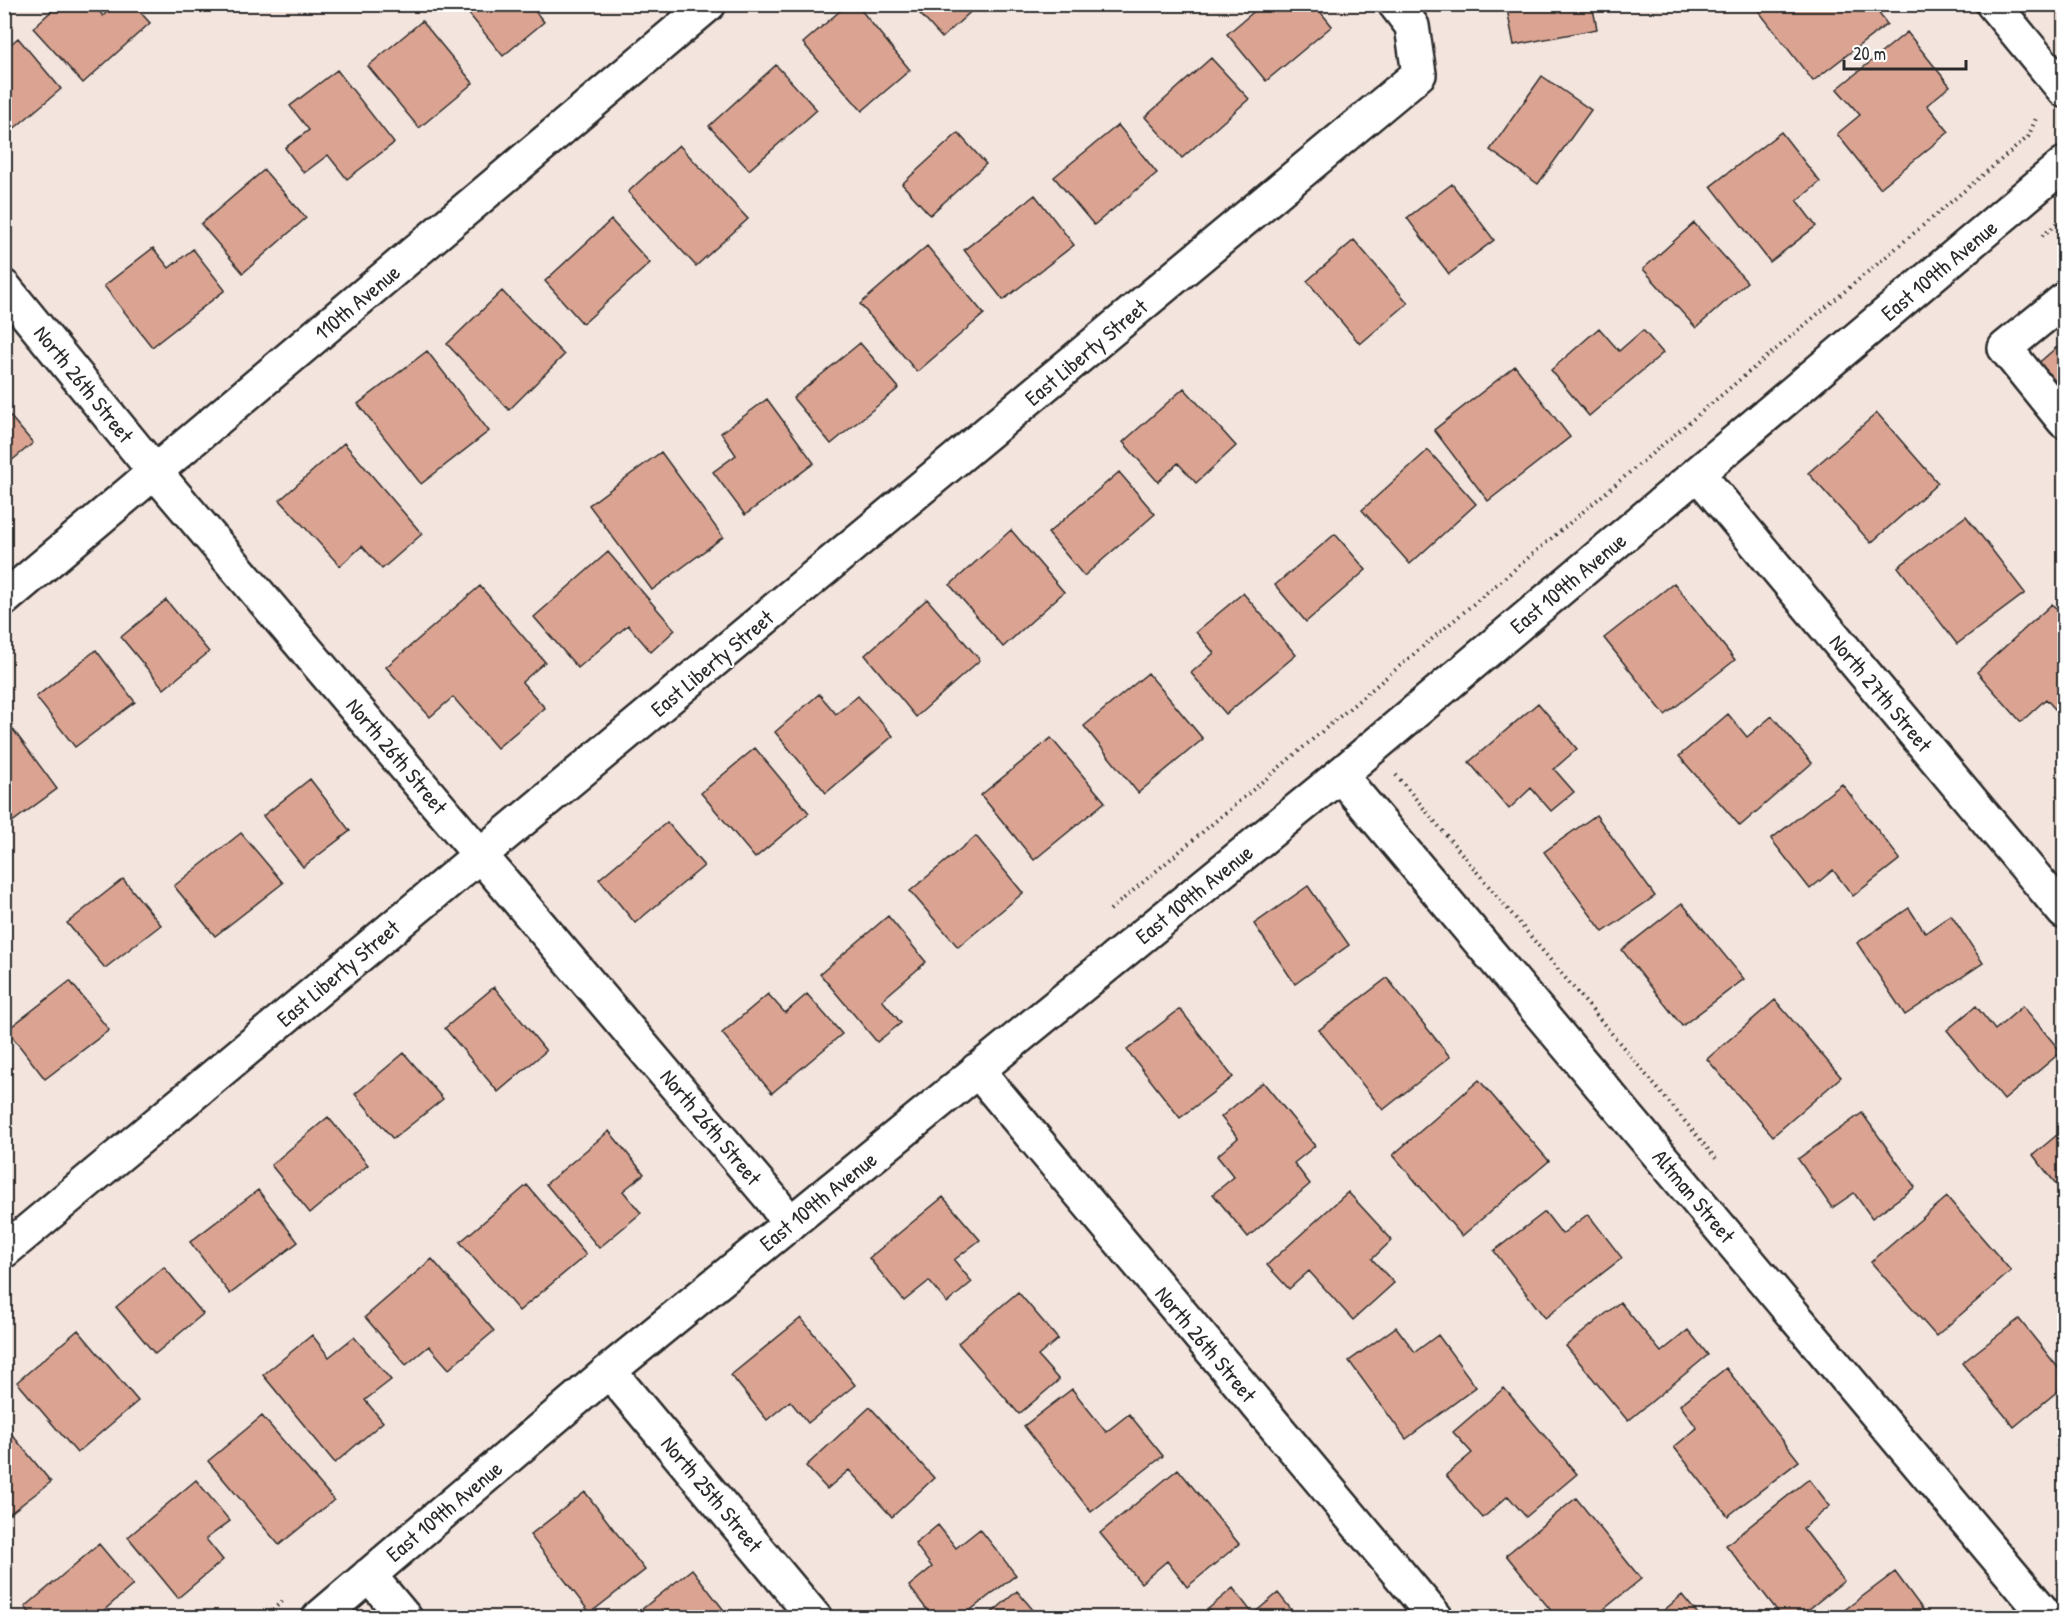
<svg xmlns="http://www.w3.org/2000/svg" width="2069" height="1622" viewBox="0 0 2069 1622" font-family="'Patrick Hand',sans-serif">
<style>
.building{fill:#dba492;stroke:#2b2b2b;stroke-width:1.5}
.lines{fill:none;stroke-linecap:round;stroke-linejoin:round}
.minor-casing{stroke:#2b2b2b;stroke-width:38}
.path{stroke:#2b2b2b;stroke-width:4;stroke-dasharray:1.5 4.5;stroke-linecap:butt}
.minor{stroke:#fff;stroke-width:33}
.labels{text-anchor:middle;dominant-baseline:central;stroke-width:4.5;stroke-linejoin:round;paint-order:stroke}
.street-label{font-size:22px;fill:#2b2b2b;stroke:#fff}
</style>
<rect width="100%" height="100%" fill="#f4e4de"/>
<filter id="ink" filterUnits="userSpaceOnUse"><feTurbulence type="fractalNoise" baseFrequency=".0167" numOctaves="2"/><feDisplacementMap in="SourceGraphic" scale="12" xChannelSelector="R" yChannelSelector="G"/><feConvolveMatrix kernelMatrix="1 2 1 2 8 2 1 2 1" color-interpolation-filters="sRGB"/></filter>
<g filter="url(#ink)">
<path class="building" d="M59 4H93L103 16 115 4H133L150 23 83 83 33 28Z
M461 4H529L544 22 503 56Z
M848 4H856L910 70 862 111 803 43Z
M911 4H979L942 38Z
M1263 4H1314L1332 26 1266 81 1227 34Z
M1506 4H1592L1597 29 1514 45Z
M1753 4H1872L1887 24 1813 81Z
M422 21 473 83 419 128 368 66Z
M1907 32 1950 86 1927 105 1949 132 1880 188 1837 134 1860 115 1837 89Z
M18 38 61 89 4 137V50Z
M1211 58 1249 99 1182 158 1145 117Z
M776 65 817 110 749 170 709 126Z
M337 70 394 143 347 179 328 155 304 173 285 148 309 130 290 106Z
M1542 76 1591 110 1538 184 1490 150Z
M1118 125 1157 173 1094 225 1054 177Z
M1781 132 1820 182 1797 201 1816 226 1770 262 1711 186Z
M958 133 986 164 930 215 902 184Z
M679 145 748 219 696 266 628 192Z
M264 170 306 218 243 273 201 224Z
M1452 184 1494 240 1449 274 1407 218Z
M1035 195 1074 245 1003 300 964 250Z
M611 220 650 263 583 324 545 281Z
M1694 223 1747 282 1696 328 1643 269Z
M1354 240 1408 303 1360 344 1307 281Z
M927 246 984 314 917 372 860 304Z
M153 248 169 268 193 249 225 290 152 347 104 286Z
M502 291 564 355 509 410 447 344Z
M1599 328 1619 351 1643 330 1663 353 1589 416 1551 370Z
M2064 341V402L2035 366Z
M860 343 899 388 831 444 793 398Z
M427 351 489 431 421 484 358 404Z
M1515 366 1570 437 1488 501 1434 430Z
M1184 388 1236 446 1196 483 1178 463 1158 482 1123 442Z
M767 399 814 463 745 515 713 472 736 455 721 433Z
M4 409 33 443 4 467Z
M1877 413 1938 483 1871 543 1808 473Z
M344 443 422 534 382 569 362 546 340 566 280 500Z
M1428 450 1476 504 1410 564 1362 510Z
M661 452 723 537 652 590 589 505Z
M1119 472 1155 514 1084 576 1048 533Z
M1966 516 2025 593 1957 644 1898 567Z
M1011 530 1064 592 1003 647 950 585Z
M1335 534 1366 570 1306 622 1275 585Z
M608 552 675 630 651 652 628 625 578 668 534 617Z
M1674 583 1735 660 1665 715 1604 638Z
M480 586 545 662 522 682 545 708 497 748 453 697 430 717 386 667Z
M1243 593 1296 655 1226 714 1191 673 1214 653 1196 632Z
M927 599 980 660 916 717 865 655Z
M166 600 209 652 164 689 121 637Z
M2052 604 2064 617V719L2046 699 2021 722 1977 672Z
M96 650 135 702 75 747 36 697Z
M1148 673 1203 739 1138 793 1084 726Z
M819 694 836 714 858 696 893 736 826 793 775 732Z
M1538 703 1577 749 1554 769 1574 792 1551 811 1531 788 1509 809 1469 762Z
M1728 714 1747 737 1772 716 1812 763 1740 826 1679 756Z
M9 724 57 789 4 828V727Z
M1051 738 1105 802 1034 860 981 795Z
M755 748 809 813 755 858 701 793Z
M310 779 350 831 303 867 263 816Z
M1842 784 1900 859 1853 896 1833 870 1810 889 1771 839Z
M1596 815 1655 896 1603 932 1544 852Z
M667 822 704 866 635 923 599 879Z
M241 833 283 883 215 936 174 886Z
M976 836 1023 893 958 947 910 891Z
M123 879 161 925 105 968 67 923Z
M1308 886 1349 945 1295 984 1254 924Z
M1682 903 1744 979 1682 1026 1622 950Z
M1909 908 1925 933 1951 915 1983 963 1905 1015 1857 943Z
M888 916 926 962 882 1000 901 1023 877 1042 820 974Z
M1387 978 1450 1057 1383 1110 1319 1030Z
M70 981 109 1030 45 1079 7 1030Z
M494 987 546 1051 498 1092 445 1028Z
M768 994 785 1013 807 994 842 1034 772 1093 722 1033Z
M1775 1000 1841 1077 1773 1136 1707 1059Z
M1976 1006 1995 1030 2023 1006 2061 1052 2004 1100 1947 1030Z
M1180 1009 1233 1077 1180 1118 1127 1050Z
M404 1053 443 1099 393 1139 355 1094Z
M1479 1080 1549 1161 1462 1236 1393 1155Z
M1263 1082 1315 1146 1294 1163 1310 1184 1248 1237 1213 1194 1234 1177 1217 1156 1238 1138 1221 1117Z
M1862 1113 1915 1187 1872 1218 1854 1193 1832 1208 1798 1159Z
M328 1117 368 1165 310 1213 271 1165Z
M2064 1129V1194L2033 1155Z
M609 1131 644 1174 623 1191 641 1213 599 1248 546 1184Z
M527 1185 586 1255 519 1311 460 1242Z
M258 1190 298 1242 230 1294 190 1242Z
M1348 1192 1392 1240 1372 1259 1394 1283 1353 1320 1309 1271 1289 1289 1267 1265Z
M943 1197 980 1240 954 1260 972 1282 947 1303 929 1281 904 1301 869 1258Z
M1947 1197 2011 1271 1936 1336 1871 1262Z
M1545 1212 1562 1234 1588 1214 1622 1258 1545 1318 1494 1251Z
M432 1259 494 1331 449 1369 429 1346 406 1365 365 1317Z
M164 1267 203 1314 155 1354 116 1307Z
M1018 1292 1058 1339 1038 1356 1059 1380 1019 1414 958 1343Z
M1620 1302 1661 1352 1688 1330 1708 1355 1628 1421 1566 1346Z
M801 1318 855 1385 808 1423 790 1401 767 1420 731 1375Z
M2019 1319 2064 1375V1386L2014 1427 1962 1363Z
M1396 1327 1415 1352 1438 1335 1476 1387 1406 1439 1349 1361Z
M78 1330 138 1401 77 1453 17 1382Z
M312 1335 329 1357 354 1337 391 1380 365 1400 383 1422 335 1463 263 1375Z
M1726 1368 1799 1461 1728 1516 1674 1447 1697 1428 1680 1405Z
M1504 1388 1577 1474 1526 1517 1508 1496 1483 1518 1446 1475 1472 1453 1453 1432Z
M1072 1389 1106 1432 1129 1414 1163 1456 1091 1512 1024 1426Z
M870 1407 934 1478 892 1517 849 1470 827 1489 806 1466Z
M262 1416 334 1500 279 1545 208 1461Z
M4 1425 51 1482 4 1518Z
M2064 1438V1455L2056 1446Z
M1178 1469 1239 1544 1187 1587 1167 1561 1141 1583 1100 1533Z
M1809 1479 1830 1506 1803 1528 1844 1581 1798 1618H1783L1726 1545Z
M196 1480 230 1521 206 1539 223 1560 178 1598 128 1537Z
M585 1492 645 1570 590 1613 530 1535Z
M1576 1498 1641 1579 1593 1618H1557L1506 1555Z
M938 1525 956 1548 980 1529 1016 1575 960 1618H933L909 1586 932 1567 915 1544Z
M99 1544 133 1585 95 1618H34L25 1607Z
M692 1569 730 1618H631Z
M1895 1572 1929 1618H1834Z
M1233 1588 1253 1614 1278 1593 1298 1618H1215L1208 1609Z
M1017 1591 1040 1618H986Z
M1682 1595 1701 1618H1655Z"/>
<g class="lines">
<defs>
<path id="minor" d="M1993 4 2064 90
M4 287 156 473 771 1198 790 1224
M2064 300 2005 348 2064 421
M1698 474 2064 912
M4 599 709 4
M1340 775 2048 1618
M977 1070 1436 1618
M4 1251 1419 74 1412 26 1395 4
M609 1371 815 1618
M369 1575 405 1618
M319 1618 609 1371 1340 775 2064 164"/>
</defs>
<use href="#minor" class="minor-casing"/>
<path class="path" d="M2060 4 2064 10
M2042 236 2064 218
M1396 775 1718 1161
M1110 910 2028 137 2037 116
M263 1618 285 1599"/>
<use href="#minor" class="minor"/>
</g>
</g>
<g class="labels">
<g class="street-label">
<text transform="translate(1939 270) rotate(-40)">East 109th Avenue</text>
<text transform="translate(357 302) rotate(-40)">110th Avenue</text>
<text transform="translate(1086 352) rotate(-40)">East Liberty Street</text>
<text transform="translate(84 384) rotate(51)">North 26th Street</text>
<text transform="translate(1568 583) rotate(-40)">East 109th Avenue</text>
<text transform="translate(712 663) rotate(-40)">East Liberty Street</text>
<text transform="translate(1881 693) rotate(50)">North 27th Street</text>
<text transform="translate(397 756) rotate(50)">North 26th Street</text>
<text transform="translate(1194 894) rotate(-39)">East 109th Avenue</text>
<text transform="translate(338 973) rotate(-40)">East Liberty Street</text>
<text transform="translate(711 1127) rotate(50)">North 26th Street</text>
<text transform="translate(1694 1196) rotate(50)">Altman Street</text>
<text transform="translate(818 1201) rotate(-39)">East 109th Avenue</text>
<text transform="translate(1206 1344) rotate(50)">North 26th Street</text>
<text transform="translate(712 1494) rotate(50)">North 25th Street</text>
<text transform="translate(444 1511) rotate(-40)">East 109th Avenue</text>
</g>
</g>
<rect width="2069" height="1622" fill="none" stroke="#fff" stroke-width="24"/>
<rect x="12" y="12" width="2045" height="1598" fill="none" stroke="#2b2b2b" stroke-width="2" filter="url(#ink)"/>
<path d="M1844 60v9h122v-9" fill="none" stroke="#2b2b2b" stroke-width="3"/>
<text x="1853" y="60" font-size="18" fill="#2b2b2b" stroke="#ffffff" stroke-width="4.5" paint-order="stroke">20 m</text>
</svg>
